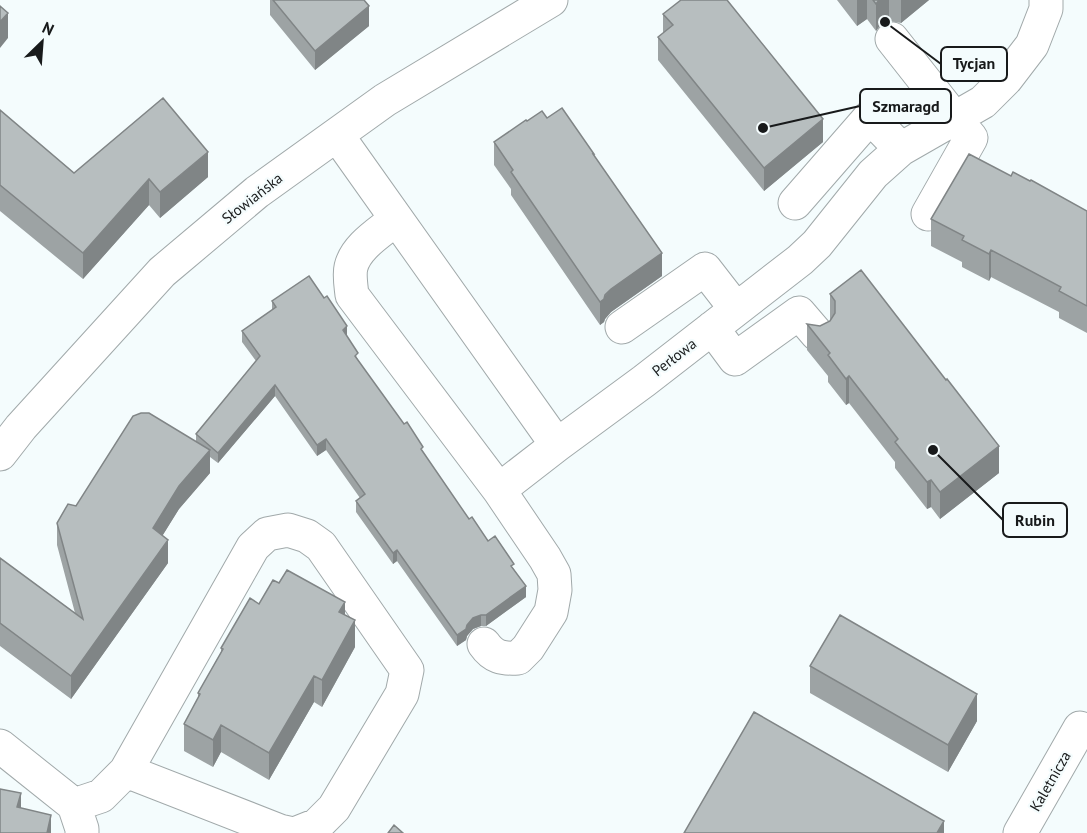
<svg xmlns="http://www.w3.org/2000/svg" width="1087" height="833" viewBox="0 0 1087 833" font-family="'PT Sans',sans-serif">
<style>
.lines{fill:none;stroke-linecap:round;stroke-linejoin:round}
.minor-casing{stroke:#a1a9aa;stroke-width:35}
.minor{stroke:#fff;stroke-width:33}
.wall{fill:#9da3a4}
.shaded-wall{fill:#808586}
.building{fill:#b7bebf;stroke:#808586;stroke-width:1.5}
.labels{text-anchor:middle;dominant-baseline:central;stroke-width:4.5;stroke-linejoin:round;paint-order:stroke}
.street-label{font-size:15px;fill:#181a1b;stroke:#f4fcfd}
.leader{fill:none;stroke:#181a1b;stroke-width:2}
.callout-dot{fill:#181a1b;stroke:#f4fcfd;stroke-width:2}
.callout{fill:#f4fcfd;stroke:#181a1b;stroke-width:2}
.callout-label{font-size:16px;text-anchor:middle;font-weight:bold;fill:#181a1b}
</style>
<rect width="100%" height="100%" fill="#f4fcfd"/>
<g class="lines">
<defs>
<path id="minor" d="M892 39 955 119 971 138 928 214
M337 135 557 445 644 381 800 260 817 244 873 174 901 149 983 102 1006 79 1032 45 1046 9V0
M795 203 870 117 901 149
M396 219C381 232 356 246 351 267 349 275 351 286 352 295L499 490 545 558 554 574 555 590 551 612 528 648 518 658C502 659 493 657 484 644
M622 327 705 269 736 309
M712 328 735 359 799 313 817 334
M0 454 21 427 162 272 257 192 385 100 551 0
M499 490 557 445
M0 746 74 805 82 829V833
M126 771 280 831 289 833
M74 805 101 796 126 771 253 547 267 534 288 530 307 536 321 546 407 670 402 694 334 808 317 825 297 833
M1020 833 1080 728"/>
</defs>
<use href="#minor" class="minor-casing"/>
<use href="#minor" class="minor"/>
</g>
<path class="wall" d="M270 0H364L369 26 315 70 270 15Z
M837 0H929L901 23 889 21 881 24 876 31 867 19 857 26Z
M663 14 823 142 764 191 658 60V37L663 33Z
M0 110 74 173 208 177 160 218 149 205 83 279 0 211Z
M547 118 594 156 662 276 611 312 605 319 604 322 600 325 511 195V189L494 165V142L527 121Z
M1087 211V333L1059 318V312L991 277 989 281 962 267V262L931 246V219Z
M830 294 999 473 940 519 931 507 927 509 895 468V462L849 403 846 405 828 382V376L807 350V324L820 326 830 321Z
M272 301 347 337 358 360 469 519 514 569 526 597 486 626H481L473 629 467 636 466 640 457 646 397 561 393 564 356 512V501L360 498 326 450 317 456 275 396 218 463 210 457V473L179 509 162 536 168 563 71 699 0 646V558L75 613 57 545V523L76 506 196 442V434L256 361 242 342V331L272 310Z
M345 615 355 647 322 707 314 702 269 780 221 752 213 767 184 751V724L198 699V693L221 652V648Z
M810 666 977 721 948 772 810 693Z"/>
<path class="shaded-wall" d="M857 0H867V19L857 26Z
M879 0H889V21L881 24 876 31V4Z
M901 0H929L901 23Z
M369 6V26L315 70V51Z
M8 13V38L0 48V22Z
M823 119V142L764 191V168Z
M208 152V177L160 218V192Z
M149 179V205L83 279V253Z
M991 250V277L989 281V254Z
M662 253V276L611 312 605 319 604 322 600 325V302L611 289Z
M347 326V337L343 330Z
M849 376V403L846 405V379Z
M275 385V396L218 463V453Z
M326 439V450L317 456V445Z
M999 446V473L940 519V492Z
M210 450V473L179 509 153 551V528L179 486Z
M931 480V507L927 509V482Z
M168 540V563L71 699V676Z
M397 550V561L393 564V553Z
M526 586V597L486 626V615Z
M345 602V629L339 612Z
M481 615V626L473 629 467 636 466 640 457 646V635L473 618Z
M355 620V647L322 707V680Z
M314 676V702L269 780V753Z
M977 694V721L948 772V745Z
M221 725V752L213 767V740Z
M21 793V812L17 807Z
M51 815V833H47Z
M944 821V833H937Z"/>
<path class="building" d="M273 0H364L369 6 315 51Z
M681 0H727L823 119 764 168 658 37 673 25 663 14Z
M873 0H879L876 4Z
M0 6 8 13 0 22Z
M163 98 208 152 160 192 149 179 83 253 0 185V110L74 173Z
M562 108 594 154H593L662 253 611 289 605 295 604 299 600 302 511 172 513 170 494 142 526 120 527 121 542 111 547 118Z
M969 154 1011 176 1013 172 1030 181 1031 180 1087 211V306L1059 291 1061 287 991 250 989 254 962 240 964 236 931 219Z
M861 270 946 380 947 379 999 446 940 492 931 480 927 482 895 442 898 439 849 376 846 379 828 355 830 353 807 324 820 326 830 321 835 313V301L830 294Z
M309 276 324 298 327 296 347 326 343 330 358 353 355 356 404 424 407 422 423 447 421 449 469 519 472 517 488 541 495 536 514 564 511 566 526 586 486 615H481L473 618 467 625 466 629 457 635 397 550 393 553 356 501 365 494 326 439 317 445 275 385 218 453 196 434 260 356 242 331 276 307 272 301Z
M141 413H149L210 450 179 486 153 528 168 540 71 676 0 623V558L83 619 57 523 68 504 76 506 133 416Z
M287 570 345 602 339 612 355 620 322 680 314 676 269 753 221 725 213 740 184 724 200 694 198 693 223 649 221 648 250 598 259 604 273 580 279 583Z
M840 615 977 694 948 745 810 666Z
M754 712 944 821 937 833H684Z
M0 789 21 793 17 807 51 815 47 833H0Z
M394 825 403 833H388Z"/>
<g class="labels">
<g class="street-label">
<text transform="translate(252 198) rotate(-38)">Słowiańska</text>
<text transform="translate(674 357) rotate(-38)">Perłowa</text>
<text transform="translate(1050 781) rotate(-60)">Kaletnicza</text>
</g>
</g>
<path class="leader" d="M885 22L941 64M763 128L860 106M933 450L1003 520"/>
<g class="callout-dot">
<circle cx="885" cy="22" r="6"/>
<circle cx="763" cy="128" r="6"/>
<circle cx="933" cy="450" r="6"/>
</g>
<g class="callout">
<rect x="941" y="47" width="66" height="34" rx="6"/>
<rect x="860" y="89" width="91" height="34" rx="6"/>
<rect x="1003" y="503" width="64" height="34" rx="6"/>
</g>
<g class="callout-label">
<text x="974" y="69">Tycjan</text>
<text x="906" y="112">Szmaragd</text>
<text x="1035" y="526">Rubin</text>
</g>
<g transform="translate(42 42) rotate(25)" stroke="#f4fcfd" stroke-width="4.5" paint-order="stroke">
<path d="M0-4.5L10 22L0 15L-10 22Z" fill="#181a1b"/>
<text y="-9" font-size="16" font-weight="bold" text-anchor="middle" fill="#181a1b">N</text>
</g>
</svg>
